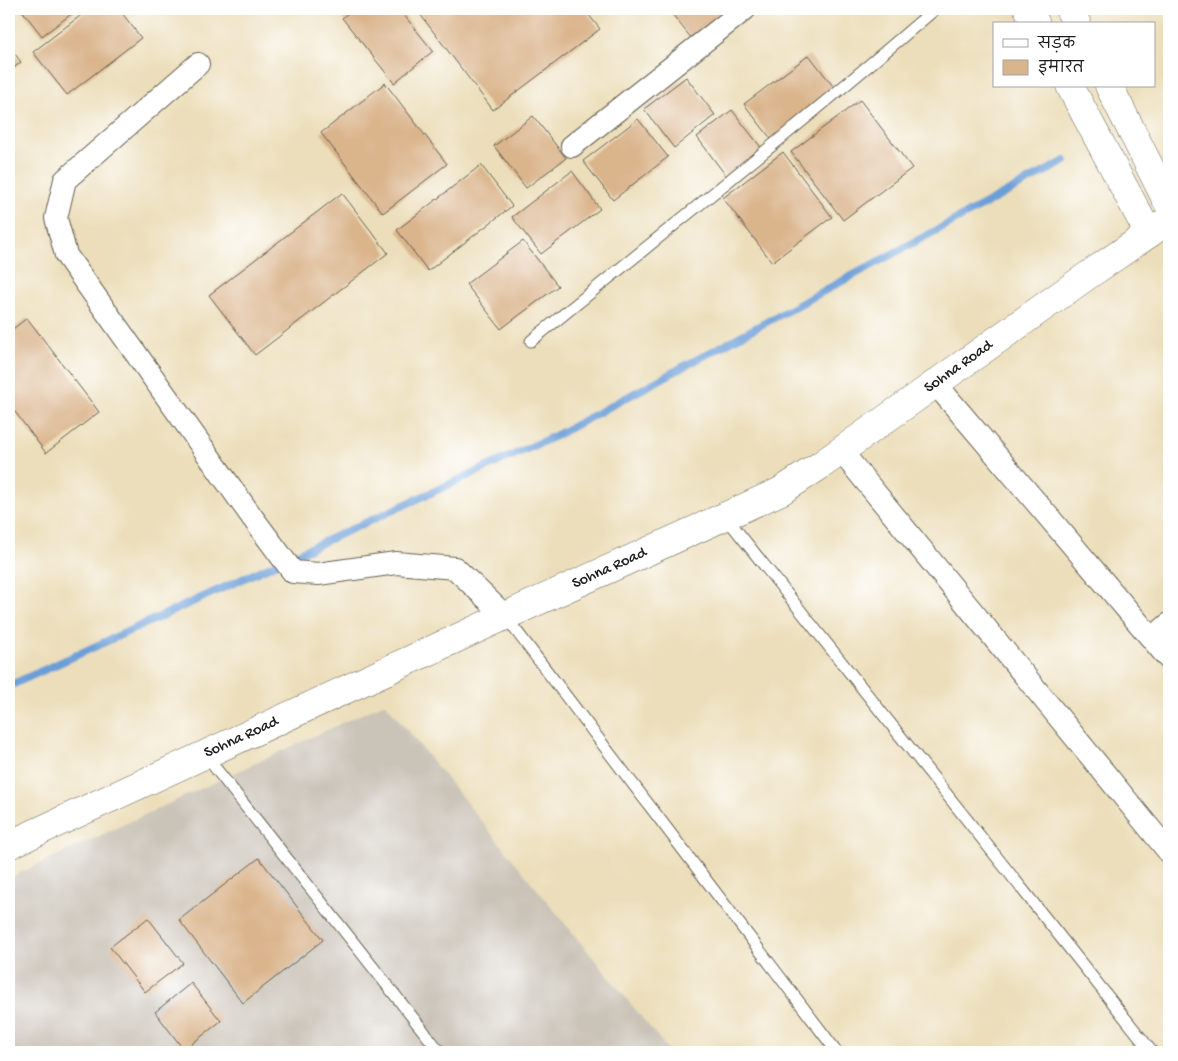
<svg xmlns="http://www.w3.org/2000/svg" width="1178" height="1061" viewBox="0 0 1178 1061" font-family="'Gochi Hand','Playpen Sans Deva',sans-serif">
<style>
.industrial{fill:#cac3b8}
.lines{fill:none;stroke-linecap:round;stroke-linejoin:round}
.stream{stroke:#6b9ed7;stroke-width:8}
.building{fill:#dab48b}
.service-casing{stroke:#656053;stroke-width:13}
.minor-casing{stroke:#656053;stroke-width:24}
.tertiary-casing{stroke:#656053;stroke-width:29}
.secondary-casing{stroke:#656053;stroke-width:29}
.service{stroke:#fff;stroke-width:11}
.minor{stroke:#fff;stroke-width:22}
.tertiary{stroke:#fff;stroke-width:28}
.secondary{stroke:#fff;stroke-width:28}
.labels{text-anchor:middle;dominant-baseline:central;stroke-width:4.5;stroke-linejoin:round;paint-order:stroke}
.street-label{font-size:16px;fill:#1c1c1c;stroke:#fff}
</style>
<rect width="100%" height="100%" fill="#fff"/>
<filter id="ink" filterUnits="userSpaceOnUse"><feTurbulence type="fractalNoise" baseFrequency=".02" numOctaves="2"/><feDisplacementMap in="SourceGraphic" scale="10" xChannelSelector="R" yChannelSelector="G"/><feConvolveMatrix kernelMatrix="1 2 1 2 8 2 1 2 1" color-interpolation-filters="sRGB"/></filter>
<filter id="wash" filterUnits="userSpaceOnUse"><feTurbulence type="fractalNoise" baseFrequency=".0096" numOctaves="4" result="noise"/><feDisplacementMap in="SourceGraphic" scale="20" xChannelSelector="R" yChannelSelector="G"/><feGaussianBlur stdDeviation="1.12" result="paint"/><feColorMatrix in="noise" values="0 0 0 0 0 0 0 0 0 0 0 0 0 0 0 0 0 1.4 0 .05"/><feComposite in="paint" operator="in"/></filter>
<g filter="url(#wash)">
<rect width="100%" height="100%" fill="#ecdeba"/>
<path class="industrial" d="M385 703 670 1052H9V878Z"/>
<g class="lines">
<path class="stream" d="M9 686 557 435 1065 161"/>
</g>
<g id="blocks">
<path class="building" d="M21 9H78L42 36Z
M89 9H119L141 38 67 95 33 52Z
M353 9H399L433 51 394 83 342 18Z
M416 9H584L600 29 493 110Z
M668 9H735L696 44Z
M9 46 21 62 9 72Z
M809 55 836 90 772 140 744 104Z
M686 77 715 115 674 148 644 109Z
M385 83 447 164 383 213 321 133Z
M860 100 912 168 843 220 791 152Z
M732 110 763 150 727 177 697 137Z
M533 116 566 158 526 188 494 146Z
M638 119 668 157 613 200 583 161Z
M783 152 832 217 772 262 723 198Z
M481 165 512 206 428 271 397 230Z
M572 171 600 209 541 254 512 217Z
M342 193 388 253 255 355 209 295Z
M523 241 558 286 501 329 466 284Z
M27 318 99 412 46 453 9 404V332Z
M259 858 323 940 243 1003 179 920Z
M148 918 183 963 145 992 110 947Z
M191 983 221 1021 184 1050 155 1012Z"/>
</g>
</g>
<g filter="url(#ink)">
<use href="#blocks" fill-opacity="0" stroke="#656053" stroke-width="1"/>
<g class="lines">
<defs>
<path id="service" d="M531 341C666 231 803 123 935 9
M725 516 1152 1052
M505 616 837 1052
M205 755 440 1052"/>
<path id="minor" d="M198 64 65 180 56 218 66 255 252 517 293 572 318 574 396 563 455 568 505 616
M572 146 745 9
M935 383 1169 659
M841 451 1169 852
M1152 639 1169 624"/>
<path id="tertiary" d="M1028 9 1036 24
M1069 9 1077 24
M1070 86 1149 234
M1109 86 1169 205"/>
<g id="secondary">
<path id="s1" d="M9 845 505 616 781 491 821 465 1087 276 1169 220"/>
</g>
</defs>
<use href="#service" class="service-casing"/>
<use href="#minor" class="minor-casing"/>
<use href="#tertiary" class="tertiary-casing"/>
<use href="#secondary" class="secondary-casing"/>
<use href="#service" class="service"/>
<use href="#minor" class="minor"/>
<use href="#tertiary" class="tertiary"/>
<use href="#secondary" class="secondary"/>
</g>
</g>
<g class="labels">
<g class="street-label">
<text stroke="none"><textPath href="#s1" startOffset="1066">Sohna Road</textPath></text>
<text stroke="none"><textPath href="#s1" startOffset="661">Sohna Road</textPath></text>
<text stroke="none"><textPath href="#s1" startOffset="256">Sohna Road</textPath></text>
</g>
</g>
<rect width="1178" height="1061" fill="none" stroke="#fff" stroke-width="30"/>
<rect x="993" y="22" width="162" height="65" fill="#ffffff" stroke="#a4a4a4"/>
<rect x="1003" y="39" width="25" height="8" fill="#ffffff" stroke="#a4a4a4"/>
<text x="1038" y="48" font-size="15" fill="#1c1c1c">सड़क</text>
<rect x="1003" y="60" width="25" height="15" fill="#dab48b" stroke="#a4a4a4"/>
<text x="1038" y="72" font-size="15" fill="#1c1c1c">इमारत</text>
</svg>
